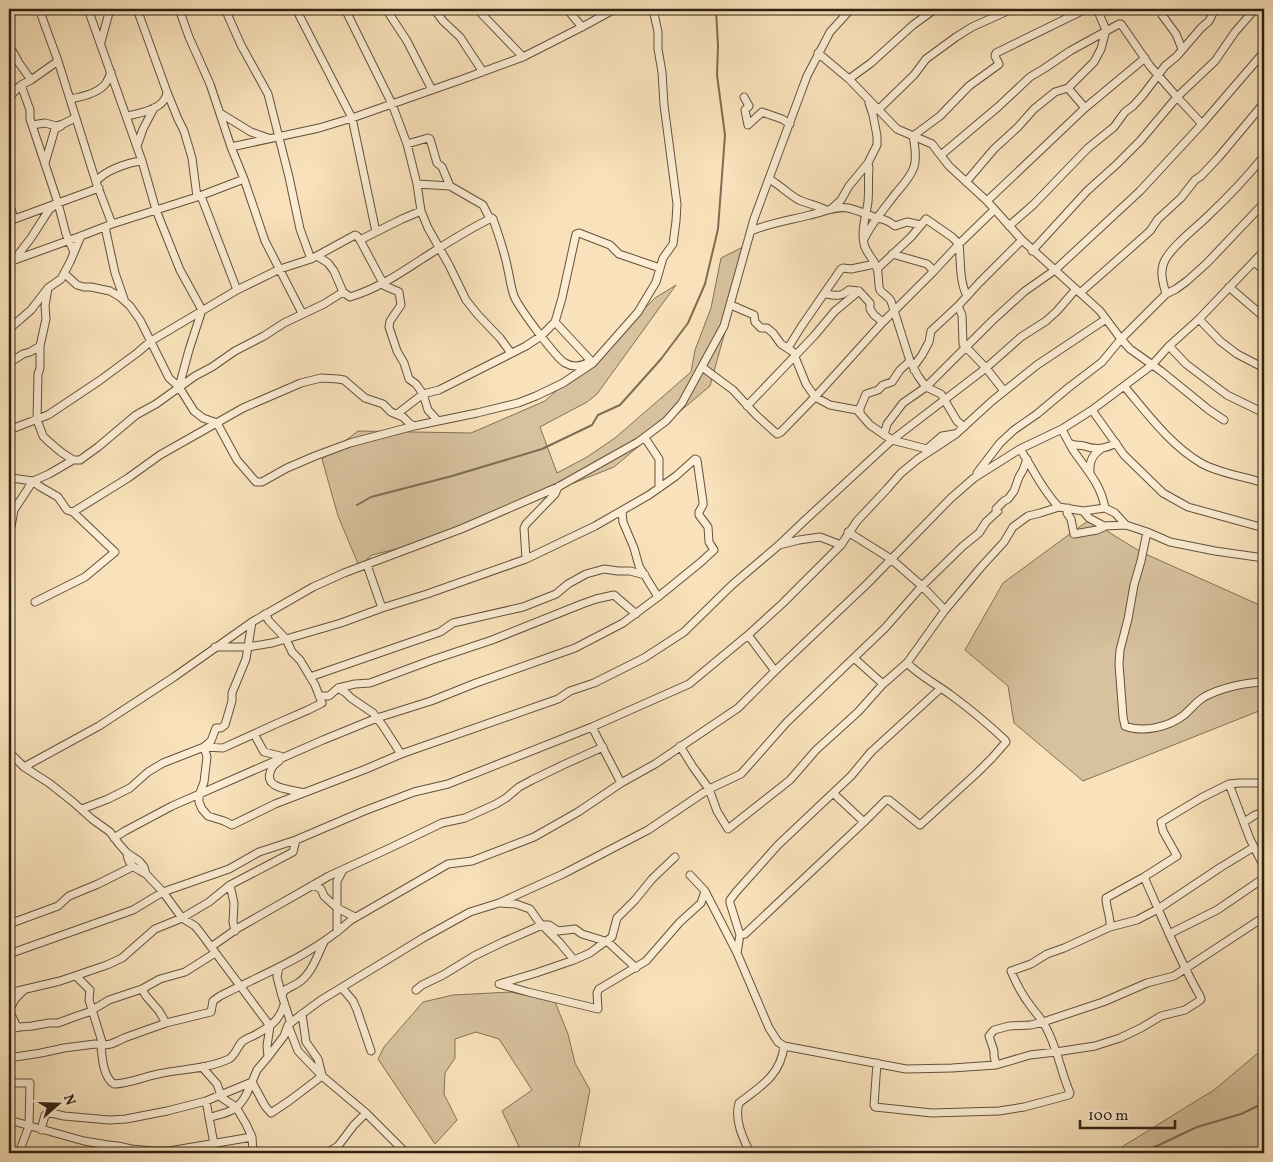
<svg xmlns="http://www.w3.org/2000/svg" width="1273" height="1162" viewBox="0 0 1273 1162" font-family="Vollkorn,serif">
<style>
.green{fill:#d7c19e;stroke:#837158}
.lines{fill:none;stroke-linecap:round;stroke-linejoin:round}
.stream{stroke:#7f6d55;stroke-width:2}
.minor-casing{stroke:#62513c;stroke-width:9}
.minor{stroke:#fbecd3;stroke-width:7}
</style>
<rect width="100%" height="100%" fill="#f9e2bb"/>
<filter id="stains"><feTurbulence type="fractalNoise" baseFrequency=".004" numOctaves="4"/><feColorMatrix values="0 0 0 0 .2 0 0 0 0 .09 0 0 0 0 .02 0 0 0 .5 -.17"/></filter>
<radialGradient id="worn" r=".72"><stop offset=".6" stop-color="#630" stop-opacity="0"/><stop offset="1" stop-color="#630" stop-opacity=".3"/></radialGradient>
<path class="green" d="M743 247 726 328 710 386 614 467 428 541 372 555 359 566 338 516 322 459 358 431 471 433 545 401 615 338 655 298 676 285 597 394 587 402 540 427 557 473 587 457 615 438 691 372 695 350 711 308 721 258Z
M1089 520 1141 552 1264 607V709L1083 781 1014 723 1008 686 965 650 1003 583Z
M511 992 555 1002 568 1034 575 1063 590 1090 578 1152 579 1153H522L502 1111 532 1090 499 1039 476 1032 455 1039V1058L445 1073 444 1094 457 1120 435 1144 378 1059 384 1047 423 1002 453 995Z
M1264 1048V1153H1112L1214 1090Z"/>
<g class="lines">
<path class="stream" d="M357 505 371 497 452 476 542 449 592 425 598 415 620 405 661 359 688 323 705 284 718 229 725 135 717 75 718 46 716 9
M1142 1153 1197 1127 1241 1114 1264 1103"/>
<defs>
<path id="minor" d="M39 9 58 61 96 182 112 224
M88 9 142 161 156 210 180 270 202 310 189 350 179 387
M137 9 167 92 178 119 184 131 192 158 197 197
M179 9 189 37 210 84 231 147 244 179 265 241 302 313
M225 9 241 45 268 94 289 177 300 229 311 259
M296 9 352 118 376 232
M345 9 392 104 407 144 417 184 421 211 428 228 449 265 466 300 478 315 500 338 511 353
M386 9 407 41 432 90
M434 9 443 21 460 37 483 72
M477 9 523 57
M567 9 582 27
M1162 9V15L1176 34 1182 49
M101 42 110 9
M9 45 19 63 31 80
M818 53 849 79 897 129 932 144 949 166 987 201 1022 240 1100 311 1121 339 1130 349 1161 371 1209 410 1224 420
M849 79 871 63 913 25 935 9
M21 85 30 110V119L58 203 66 234 74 252
M1068 88 1094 62 1101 49 1106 30 1097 9
M9 97 21 85 31 80 58 61
M744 97 749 106 745 110 748 125 762 112 782 119 790 124
M70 99C82 97 99 93 106 83 108 80 110 75 111 72
M878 110 914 75 926 59 956 37 972 27 1012 9
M220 113 251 132 268 138
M127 116C137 114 158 110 164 100 165 99 167 94 167 93
M32 125 45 123 56 126 63 124 75 118
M407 144 428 138 430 139 437 163 442 167 450 186
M137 146 143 129 154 108
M231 147 319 128 352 118 463 79 523 57 582 27 615 9
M941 155 998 107 1030 77 1045 68 1070 51 1119 24H1121L1150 66 1177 97 1202 124
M45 163 55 129 61 126
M868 163 869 168C868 179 869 191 868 202 866 216 861 229 864 244 866 253 874 259 877 268 879 273 878 287 880 290 884 295 888 296 891 301L910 361 918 376 926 387 941 394 957 421 964 427
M769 179C780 185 788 194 799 200 808 204 817 205 826 210
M96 182C103 171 129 162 142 161
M966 182 994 149 1018 127 1034 109 1055 92 1068 88 1085 108
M417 184 450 186 483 205 490 219
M201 196 237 290
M987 201 1085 108 1145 58
M9 202 14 219
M832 208 841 200 849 186 868 163 877 145V136L873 115 869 103
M9 221 99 188
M1009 226 1034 204 1088 148 1114 127 1125 112 1133 106 1143 95 1165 66 1177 56 1201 28 1209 21 1215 9
M105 227 115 273 124 299
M751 231C770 223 790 220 810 215 824 212 834 206 848 208 857 210 866 214 874 217 884 220 886 219 895 226L907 222 921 225 926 219 952 237 959 244C961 261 959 281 967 296
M864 239C872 222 885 208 896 193 903 185 910 178 914 167 917 157 915 146 913 136L940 116 969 86 998 65 999 64 995 56 996 53 1086 9
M360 240 402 219 421 211
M1032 251 1087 191 1117 164 1140 141 1177 97 1215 61 1235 32 1255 9
M892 254 927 264 931 268 933 272
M317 256 328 263 334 271 343 292
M14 260 31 238 49 210 54 206
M9 262 81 236 112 224 197 197 244 179
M1254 262 1264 270
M877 269 911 237 921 225
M64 273 77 285 84 287H91L110 291 120 297 130 306 140 320 169 378 179 387 194 411 203 418 217 423 237 460 256 482H262L287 468 315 456 350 443 414 426 477 413 518 403 536 396 563 383 593 363 638 312 656 282 663 258 673 244 676 221 677 204 664 105 662 72 658 49V32L653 9
M1229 287 1264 317
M48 288 45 306 46 319 40 346V368L38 374 37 420 43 436 48 441 61 452 73 460
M1080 293 1150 231 1158 219 1181 198 1195 180 1201 176 1218 158 1264 103
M825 294C836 295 839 298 849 290L859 291 870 303V309L874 315 883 322
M1166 294C1163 283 1159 271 1165 260 1173 245 1196 228 1209 215 1228 197 1247 177 1264 156
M731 305 754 315 755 322 761 328H767L773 333 781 344 793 352 806 384 815 397 830 405 857 410 870 425 892 440 927 449 942 436 954 434
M958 306 962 315 963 344 986 368 1004 391
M1199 319 1220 341 1237 354 1264 368
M555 322 593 363
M9 329 31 310 48 288 61 279 70 262 81 236
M1169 346 1186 364 1227 395 1264 413
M788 348 801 327 841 269 843 268 851 269 875 264
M9 363 23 354 30 352 40 346
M702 367 733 390 756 415 777 434 781 432 815 397 883 322 933 272 959 244 994 210
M914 370V366L922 355 929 342 931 331 958 306 979 283 1022 240
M1124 386C1147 413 1170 445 1201 463 1216 472 1240 476 1257 481
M747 406 814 336 835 311 859 291
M1092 410 1124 455 1163 493 1188 507 1264 528
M860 413V408L866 394 878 390 883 385 892 382 900 370 910 361
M397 414 423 394 439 390 526 346 541 336 555 322 562 298 576 234 579 233 610 245 619 254 660 268
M1062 429C1065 436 1069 443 1073 450 1086 469 1101 484 1105 508
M9 430 48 415 99 381 137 353 151 341 237 290 280 269 311 259 355 235 357 236 360 240 383 283 385 286 399 292 401 305 390 321 389 327 397 351 404 363 409 379 416 384 423 394 428 410 438 421
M884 435 887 424 903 403 926 387 993 320 1025 291 1055 270 1140 191 1202 124 1264 52
M645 438 659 459V488
M1069 443C1076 447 1078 444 1084 446 1096 450 1105 449 1116 443
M1020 449C1033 468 1042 490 1059 507
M1090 472C1089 462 1093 454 1101 449
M977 473 1000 443 1014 430 1037 414 1068 388 1102 362 1121 339 1166 294 1176 289 1187 281 1207 263 1264 203
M9 476 11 478 33 481 39 486 58 497 67 510 73 512 115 552 85 577 35 602
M1068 508 1067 513 1071 519 1074 534 1097 530 1106 526
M622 511 623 522 634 548 639 566 658 597
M1083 511 1089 518 1104 526 1126 525 1147 532 1170 542 1215 551 1264 558
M73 512 128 478 160 455 243 408 301 383 321 378 338 379 344 380 365 398 383 404 391 412 403 417 409 423 414 426
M848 532 891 559 922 586 945 610
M1147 532 1141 561 1134 585 1128 619 1120 650 1119 664 1123 717 1125 726C1143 733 1169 727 1184 715 1191 709 1196 702 1204 697 1223 687 1243 683 1264 682
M9 538 14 510 33 481 49 474 73 460H80L98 447 136 415 156 404 195 376 212 367 235 351 264 336 284 323 324 304 343 292 350 297C377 289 399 274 422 259 444 245 468 229 492 218L493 219C499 236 505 253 508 270 510 279 511 288 514 296 519 308 556 358 565 363 574 368 583 366 590 361
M779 545 799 540 820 537 841 545
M526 559 524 528 526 524 555 494 558 487
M367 565 382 608
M748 635 775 671
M854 658 883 684
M310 677 440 632 453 623 523 607 556 594 568 584 586 574 604 569 618 571H630L645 575
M338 688 346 693 351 698 373 713 383 726 401 754
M319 696H329L338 688 355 684 370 683 432 660 492 640 582 604 596 599 614 595 636 614
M592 727 621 783
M254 734 264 752 280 756 282 758
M680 746 693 767 709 789 717 811 728 829 790 780 816 750 858 712 883 684 907 663 945 610 982 566 1004 542 1013 527 1028 516 1040 513 1059 507 1083 511 1105 508 1115 513 1126 525
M204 747 207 757 204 782 199 795V802L202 809 208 816 224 821 232 825 275 804 366 769 401 754 558 699 570 691 594 683 644 658 684 632 732 585 779 545 803 522 892 440 986 368 1021 337 1046 321 1057 311 1076 289
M204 747 223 748 278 723 308 710 322 703 315 685 300 660 292 652 286 639 269 621 265 614
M9 752 24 767 49 783 73 802 92 819 110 832 119 844 127 853 139 861 144 867 146 874 163 892 182 918 195 926 200 932 270 1026 267 1046 268 1057 257 1070 252 1082 206 1101 167 1111 126 1119 109 1120 64 1116 51 1113 45 1115 41 1130
M279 761C276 763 272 767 271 770 262 790 293 789 304 793
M24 767 99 726 174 677 252 622 313 587 344 573 461 529 558 487 638 442 666 421 682 403 724 326 754 219 807 76 830 32 851 9
M1229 784 1250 839 1264 867
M833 793 864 822
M82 809 108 799 130 788 148 772 163 763 204 747 211 741 216 728H221L225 725 232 701V693L246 659 252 622
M1244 822 1255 815 1264 812
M114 838 125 831 172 806 323 740 377 718 431 701 476 683 575 648 623 623 658 597 701 562 714 550 709 542 708 527 699 515V512L703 505V502L697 460 695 459 676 476 649 495 595 526 526 559 427 594 382 608 341 623 293 637 272 643 248 647H215
M127 853C127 865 137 869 146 874
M675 857 652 879 635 900 617 918 612 937 598 947 590 953 574 960 536 973 499 984 528 992 598 1009 597 993 599 989 646 961 680 922 701 903 705 891
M690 875 705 891 737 953 769 1028 778 1042 784 1046 906 1069 952 1068 996 1065 1030 1055 1056 1052 1095 1046 1120 1038 1141 1028 1161 1016 1185 1010 1199 1001 1201 999 1200 996C1178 958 1162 917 1144 877
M230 885 234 903 233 922 235 931
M313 885 321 889 324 896 337 908 355 917
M500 903 516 904 530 909 539 922 560 943 574 960
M9 924 58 906 69 896 98 884 132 867
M1110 927C1111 918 1106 907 1106 898L1144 877 1177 856 1163 831 1161 822 1201 798 1229 784 1240 783H1264
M337 932V881L343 870
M1169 934 1217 910 1264 878
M740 935 745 934 864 822 886 800H889L920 825 977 773 992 758 1006 742 1005 740C988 724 970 709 951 695 936 684 920 676 907 663
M211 947 238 928 329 876 390 848 442 823 465 818 496 804 506 798 519 787 532 780 563 765 603 747
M737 953 740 935 730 903V900L736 892 778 845 851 776 871 752 941 688
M9 954 133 910 163 892 229 869 259 852 296 840 364 811 414 792 448 784 592 727 689 684 748 635 783 603 841 545 857 521 887 489 901 473 918 459 956 434 992 401 1037 365 1106 319
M279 967 277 977 282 996
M76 976 90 990 89 1000 103 1045
M342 988 353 1001 357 1010 371 1051
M142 989 146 996 159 1011 166 1023
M416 990 422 985 443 975 474 956 503 942 542 925H549L558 931 575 929 582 934 608 942 636 968
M9 993 60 981 107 965 122 958 155 929 182 918 209 902 230 885 293 852 296 840
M9 1010 17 1027
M9 1011 15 999 24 990
M302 1014 306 1042 318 1059 322 1075
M291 1023 282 996 284 991C288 988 293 986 298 983 312 974 317 956 324 942
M288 1025 298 1051 322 1076 366 1113 406 1153
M9 1029 20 1027 32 1026 49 1023H58L77 1016 89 1012 109 1000 142 989 160 979 185 972 215 953
M101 1045C102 1057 103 1077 114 1084 129 1084 143 1077 158 1074 182 1069 207 1069 229 1059 236 1055 237 1046 243 1041 246 1039 250 1037 253 1036 268 1028 279 1022 284 1005
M268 1057 284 1036 288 1025 302 1014 321 1000 423 938 470 912 499 903 563 874 648 830 709 789 741 774 787 722 885 628 922 586 963 546 979 533 986 522 998 511 996 509 1004 501 1008 499 1014 491 1019 477 1023 470 1027 459
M9 1058 41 1053 64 1048 95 1044 104 1045 111 1044 118 1041 124 1038 166 1023 211 1012 213 1001 220 996C265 973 313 955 351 920L448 864 472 861 534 837 578 812 621 783 655 764 738 708 775 671 866 585 951 498 974 478 1020 449 1062 429 1092 410 1152 365 1169 346 1199 319 1264 251
M877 1063 874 1105 875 1107 932 1113 999 1111 1024 1107 1069 1095 1070 1093C1060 1070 1057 1045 1044 1024 1040 1017 1034 1011 1030 1005 1022 995 1016 983 1011 971L1031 964 1047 954 1064 948 1110 927 1137 920 1158 909 1221 867 1254 847
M996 1065 994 1056V1051L989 1036 994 1030 1009 1026 1031 1025 1043 1022 1103 1002 1147 983 1174 976 1264 917
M202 1067 217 1084 222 1098 236 1107 246 1124 252 1137 253 1153
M252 1082 265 1106 271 1113 289 1101 322 1076
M9 1083H30L29 1126 20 1150
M206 1101 214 1144
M209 1118C216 1115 225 1114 232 1110 241 1106 249 1092 250 1083
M9 1120 84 1141 108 1145 118 1146 131 1149 153 1151H169L252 1137
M327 1153 338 1146 354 1125 366 1113
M750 1153C743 1138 734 1120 739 1103 760 1087 781 1075 784 1046"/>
</defs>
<use href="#minor" class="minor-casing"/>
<use href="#minor" class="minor"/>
</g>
<rect width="1273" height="1162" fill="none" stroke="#f9e2bb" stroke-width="30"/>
<rect x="10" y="10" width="1253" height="1142" fill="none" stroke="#2f2112" stroke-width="2.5"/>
<rect x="15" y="15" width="1243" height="1132" fill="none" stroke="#2f2112"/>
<g transform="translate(58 1104) rotate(70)" stroke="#fbecd3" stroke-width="4" paint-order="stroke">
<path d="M0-4L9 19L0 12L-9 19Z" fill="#2f2112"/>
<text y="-8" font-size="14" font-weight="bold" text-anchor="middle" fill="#2f2112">N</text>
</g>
<path d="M1080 1120v8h95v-8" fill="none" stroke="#2f2112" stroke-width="2.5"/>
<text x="1088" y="1120" font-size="15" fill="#2f2112" stroke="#fbecd3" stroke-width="4" paint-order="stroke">100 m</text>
<rect width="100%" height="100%" filter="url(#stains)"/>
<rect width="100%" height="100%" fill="url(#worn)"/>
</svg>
